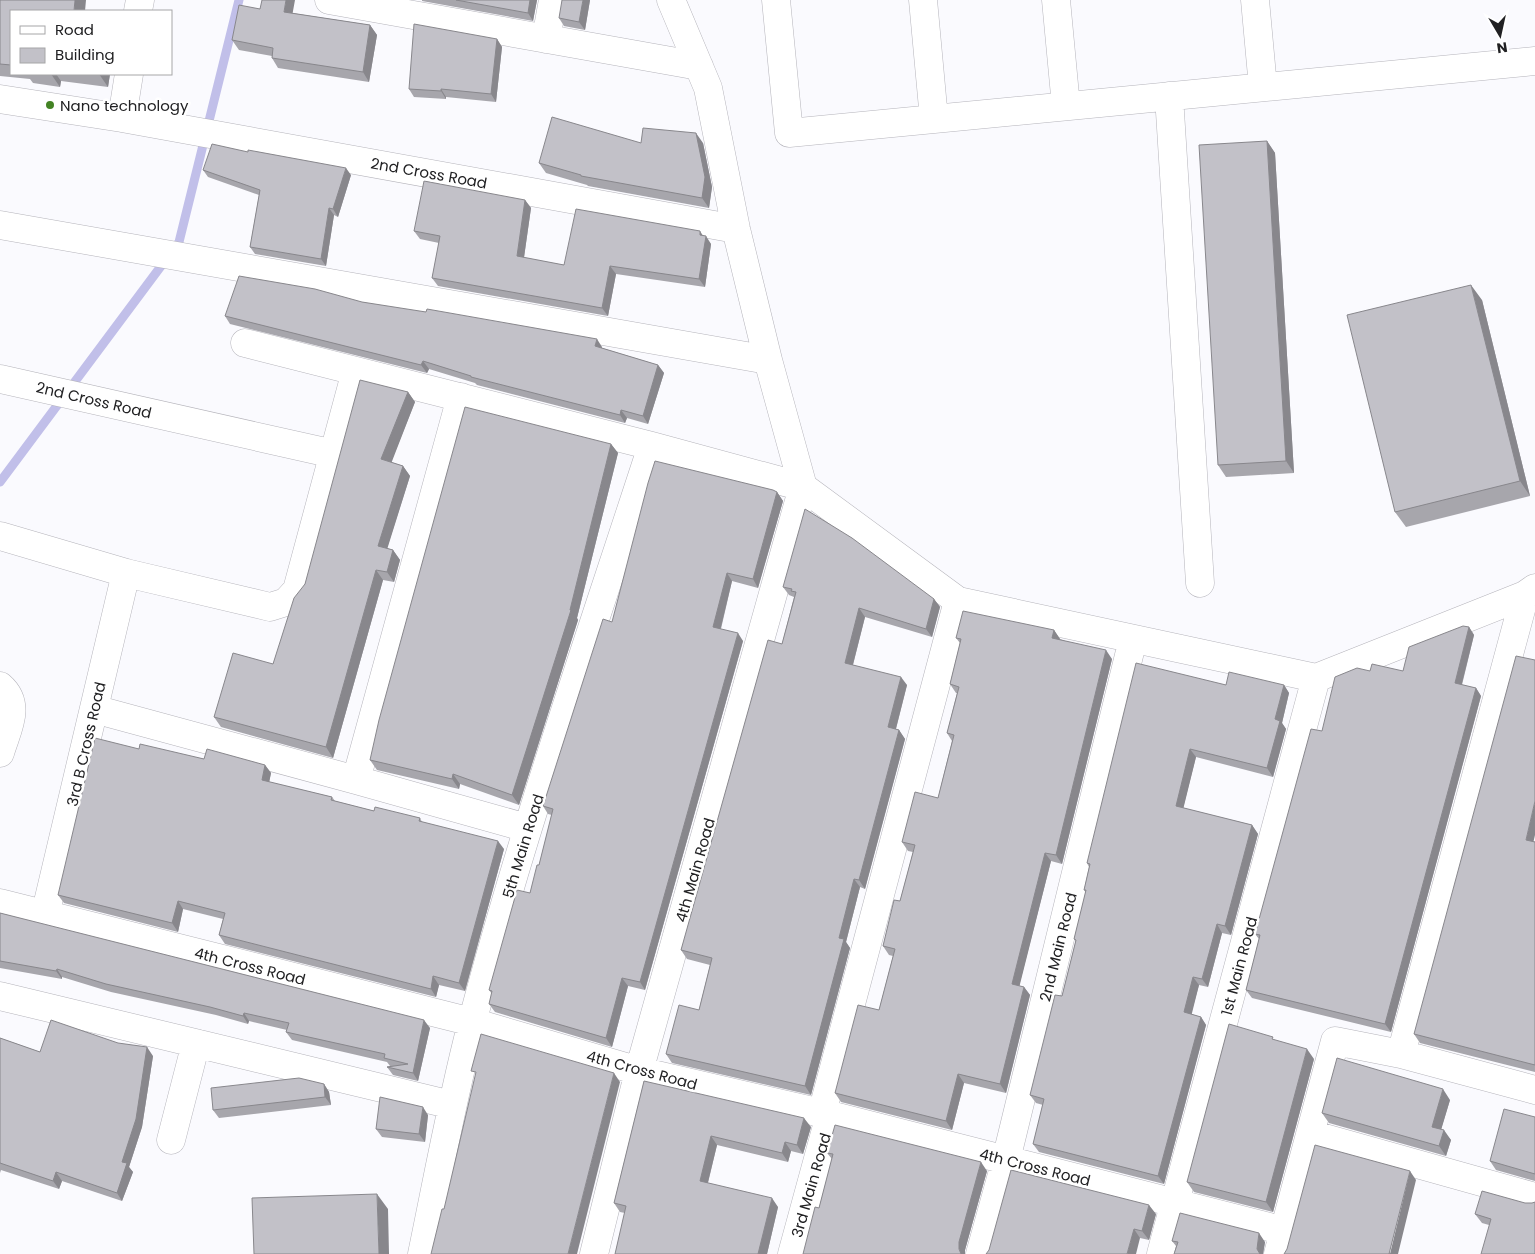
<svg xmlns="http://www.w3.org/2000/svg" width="1535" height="1254" viewBox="0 0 1535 1254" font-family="Poppins,sans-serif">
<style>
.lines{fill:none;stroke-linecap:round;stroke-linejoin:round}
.stream{stroke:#c1bfe9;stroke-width:9}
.minor-casing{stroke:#b5b4bb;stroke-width:29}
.minor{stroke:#fff;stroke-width:28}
.wall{fill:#a7a6ac}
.shaded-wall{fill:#88878c}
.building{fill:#c2c1c8;stroke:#88878c}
.poi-dot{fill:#438324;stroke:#fff;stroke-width:2}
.labels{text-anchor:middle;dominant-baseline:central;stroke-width:5;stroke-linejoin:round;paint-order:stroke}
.poi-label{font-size:15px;fill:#212123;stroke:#fff;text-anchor:start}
.street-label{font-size:15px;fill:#212123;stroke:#fff}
</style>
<rect width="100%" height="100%" fill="#fafafe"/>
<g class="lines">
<path class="stream" d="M0 482 179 242 239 0"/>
<defs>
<path id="minor" d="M329 0 699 66
M671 0 708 88 736 229 768 360 803 487
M776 0 789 133 1535 61
M923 0 934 119
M1056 0 1066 106
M1255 0 1263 87
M138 11 140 0
M546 39 553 0
M1169 96 1200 583
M0 99 122 118 736 229
M122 118 129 74
M0 225 768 360
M245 343 652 446 803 487 958 601 1316 678 1525 595 1535 588
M0 379 334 454
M0 536 126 573 270 607 286 602 297 590 356 371
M0 686C22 705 7 729 0 753
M94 709 356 780 527 828
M356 780 461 397
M0 903 472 1022 639 1071 830 1115 1285 1231
M45 915 126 573
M0 996 452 1105
M1401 1054 1525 595
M822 1113 958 601
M1310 1134 1535 1197
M171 1140 196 1043
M422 1254C438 1177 452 1099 472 1023 523 828 590 637 652 446
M594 1254 639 1071 803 487
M792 1254 830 1115
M980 1254 1006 1160 1133 639
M1161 1254 1316 678
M1278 1254 1335 1041 1401 1054 1535 1090"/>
</defs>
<use href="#minor" class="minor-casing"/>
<use href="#minor" class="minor"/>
</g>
<path class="wall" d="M0 0 11 11V74H110L108 87 61 81 60 87 33 83 30 79 0 76Z
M422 0H537L533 21 422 1Z
M590 0 585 30 564 26 559 18Z
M260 9 292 13 370 25 377 35 369 82 278 68 272 58V56L239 50 232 40Z
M497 39 502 47 496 102 446 97V99L414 97 409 89Z
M1267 141 1275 153 1294 473 1226 477 1218 465Z
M641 143H703L712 187 709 208 588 186 587 185 546 173 539 163Z
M203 170 351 175 338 217 334 215 326 266 255 254 250 247 259 195 208 177Z
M525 200 531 208 524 258 564 265 703 236 711 244 705 287 616 274 608 316 438 286 432 278 439 243 420 239 414 231Z
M1482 300 1530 496 1406 527 1395 512Z
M362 302 602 347V348L658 365 664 373 648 424 627 418 625 423 477 385 475 383 429 369 427 373 230 324 225 316Z
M408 392 415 402 391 462 403 466 410 476 387 548 393 550 400 560 394 582 383 580 333 758 221 727 214 717 273 664 305 584Z
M611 444 618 453 577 618 578 620 519 805 460 784 459 789 377 770 370 760Z
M777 492 783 501 758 588 732 581 721 629 743 641 645 990 628 986 612 1047 495 1012 489 1004 492 994 489 990 530 893 539 865 552 815 548 814 543 806 612 622Z
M783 587 934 599 940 607 932 637 865 617 853 665 907 685 896 729 899 730 905 739 865 889 860 887 846 942 850 948 811 1095 672 1063 666 1054 699 1010 710 965 687 959 681 950 782 644 794 597 789 595Z
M1469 627 1474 635 1462 685 1476 688 1481 696 1391 1032 1252 998 1246 990 1259 939 1255 934 1322 731 1370 671H1403Z
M1054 630 1060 639 1112 659 1062 864 1051 861 1019 986 1024 987 1030 995 1006 1093 964 1083 952 1130 841 1102 835 1093 879 1010 893 956 889 955 883 946 900 901 913 852 908 851 902 842 938 798 952 741 947 733 957 693H956L950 684 960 643 956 638Z
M1226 685H1284L1289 693 1282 723 1286 729 1273 777 1196 757 1183 808 1252 825 1258 834 1231 935 1222 933 1208 987 1199 985 1191 1014 1201 1017 1206 1025 1164 1184 1039 1152 1033 1144 1043 1105 1036 1103 1030 1095 1062 996 1076 941 1074 939 1086 893 1084 890 1089 867 1087 863Z
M139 749 204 759 265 765 271 773 269 782 332 797 335 801 374 811 420 818 422 822 504 849 465 991 439 985 436 997 225 944 219 935 223 919 183 909 178 932 64 903 58 895Z
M1534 841 1535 842V1072L1420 1043 1414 1034Z
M0 913 430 1028 418 1081 393 1075 387 1067 390 1066 387 1062 292 1040 286 1032 287 1030 249 1021 248 1024 216 1015 111 992 62 977V979L0 968Z
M0 1038 40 1052 153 1056 142 1127 129 1167 133 1172 122 1201 62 1181 59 1189 1 1170 0 1173Z
M1314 1059 1273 1212 1194 1192 1187 1182Z
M644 1081 811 1127 803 1154 791 1151 788 1162 717 1145 708 1183 778 1207 767 1254H615L625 1213 620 1212 614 1203Z
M324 1084 329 1092 331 1105 219 1118 213 1110Z
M1450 1100 1441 1129 1451 1140 1446 1156 1329 1123 1322 1113Z
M428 1115 425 1142 382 1137 376 1129Z
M1535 1117V1181L1496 1170 1490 1161Z
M827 1153 987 1171 965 1250 819 1208 832 1159Z
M1525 1203H1532L1489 1225 1482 1223 1475 1214Z
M1156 1214 1149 1240 1140 1238 986 1254Z
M1172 1241 1265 1242 1263 1254H1174L1176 1246Z"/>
<path class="shaded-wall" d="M75 0H86L85 11H74Z
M286 0H295L291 22 284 12Z
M530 0H537L533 21 528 13Z
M583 0H590L585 30 579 22Z
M370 25 377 35 369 82 363 72Z
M497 39 502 47 496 102 491 94Z
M51 74H56L61 81 60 87Z
M99 74H110L108 87Z
M441 89 446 97V99L441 91Z
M696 133 703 143 712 187 709 208 702 198Z
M1267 141 1275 153 1294 473 1286 461Z
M346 168 351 175 338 217 333 209Z
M525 200 531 208 523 264 517 256Z
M329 208 334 215 326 266 321 259Z
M700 231 705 239 706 236 711 244 705 287 699 279Z
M610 266 616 274 608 316 602 308Z
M1471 285 1482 300 1530 496 1520 481Z
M597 339 602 347 601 354 595 346Z
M423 361 429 369 427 373 421 365Z
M658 365 664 373 648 424 643 416Z
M408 392 415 402 389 469 381 459Z
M621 410 627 418 625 423 620 415Z
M611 444 618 453 577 618 578 620 519 805 512 795 570 610Z
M403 466 410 476 385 556 378 546Z
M777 492 783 501 758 588 753 579Z
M393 550 400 560 394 582 387 572Z
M376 570 383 580 333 758 326 747Z
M727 573 732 581 719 635 713 627Z
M934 599 940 607 932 637 926 629Z
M859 608 865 617 851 672 845 663Z
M1469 627 1474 635 1460 691 1455 683Z
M1054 630 1060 639 1058 646 1052 638Z
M738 633 743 641 645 990 640 982Z
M1106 650 1112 659 1062 864 1056 855Z
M901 677 907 685 894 736 888 727Z
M1284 685 1289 693 1282 723 1286 729 1273 777 1267 768 1275 719Z
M1476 688 1481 696 1391 1032 1385 1024Z
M899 730 905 739 865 889 859 880Z
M1190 749 1196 757 1182 814 1176 806Z
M265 765 271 773 268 788 262 780Z
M453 774 460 784 459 789 452 779Z
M1535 801V835L1532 848 1526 840Z
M1252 825 1258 834 1231 935 1225 926Z
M498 841 504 849 465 991 459 983Z
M1045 853 1051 861 1018 992 1012 984Z
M854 879 860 887 846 942 850 948 811 1095 805 1086 839 938Z
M178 901 183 909 178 932 172 923Z
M1217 924 1222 933 1208 987 1202 979Z
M57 969 62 977V979L56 971Z
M433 976 439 985 436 997 431 989Z
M1193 977 1199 985 1190 1021 1184 1012Z
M622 978 628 986 612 1047 606 1038Z
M1024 987 1030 995 1006 1093 1000 1084Z
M244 1013 249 1021 248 1024 243 1016Z
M1201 1017 1206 1025 1164 1184 1158 1176Z
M424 1020 430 1028 418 1081 413 1073Z
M147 1047 153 1056 142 1127 129 1167 133 1172 122 1201 117 1193 122 1162Z
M1307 1049 1314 1059 1273 1212 1266 1202Z
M614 1073 620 1082 577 1254H568Z
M958 1074 964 1083 952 1130 946 1121Z
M324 1084 329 1092 331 1105 325 1097Z
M1443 1089 1450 1100 1439 1137 1432 1127Z
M423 1107 428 1115 425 1142 419 1134Z
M804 1118 811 1127 803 1154 797 1145Z
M1444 1130 1451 1140 1446 1156 1439 1146Z
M711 1136 717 1145 706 1190 700 1181Z
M785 1142 791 1151 788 1162 782 1153Z
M981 1162 987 1171 965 1250V1254H961L959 1249V1242Z
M1410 1171 1416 1180 1398 1254H1390Z
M56 1172 62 1181 59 1189 53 1181Z
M377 1194 388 1209 389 1254H379Z
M772 1198 778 1207 767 1254H758Z
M1149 1205 1156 1214 1149 1240 1142 1231Z
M1134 1229 1140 1238 1136 1254H1127Z
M1259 1233 1265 1242 1263 1254H1260L1257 1249Z"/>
<path class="building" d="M0 0H75L74 11H11V65L0 64Z
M262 0H286L284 12 370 25 363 72 272 58 273 48 232 40 239 5 260 9Z
M456 0H530L528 13Z
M562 0H583L579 22 559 18Z
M414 24 497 39 491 94 441 89V91L409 89Z
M552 117 641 143 643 128 696 133 705 177 702 198 581 176V175L539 163Z
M1267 141 1286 461 1218 465 1199 145Z
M212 144 248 152V150L346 168 333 209 329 208 321 259 250 247 260 190 203 170Z
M424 181 525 200 517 256 564 265 576 209 700 231V235L706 236 699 279 610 266 602 308 432 278 440 236 414 231Z
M239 276 315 289 362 302 426 312 427 309 597 339 595 346 658 365 643 416 621 410 620 415 471 377V376L423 361 421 365 225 316Z
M1471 285 1520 481 1395 512 1347 315Z
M360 380 408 392 381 459 403 466 378 546 393 550 387 572 376 570 326 747 214 717 233 653 273 664 294 598 305 584Z
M465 407 611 444 570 610H571L512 795 453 774 452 779 370 760 379 720Z
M655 461 773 490 777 492 753 579 727 573 713 627 738 633 640 982 622 978 606 1038 489 1004 492 991 489 990 517 890 530 893 537 865H539L553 809 543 806 603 619 612 622 648 483Z
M805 509 852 538 934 599 926 629 859 608 845 663 901 677 888 727 899 730 859 880 854 879 839 938 844 939 805 1086 666 1054 679 1005 699 1010 712 958 681 950 768 640 782 644 796 592 791 591 792 589 783 587Z
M963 611 1054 630 1052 638 1106 650 1056 855 1045 853 1012 984 1024 987 1000 1084 958 1074 946 1121 835 1093 858 1005 879 1010 895 949 883 946 894 900 900 901 915 845 902 842 915 792 938 798 954 735 947 733 959 687 950 684 961 639 956 638Z
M1463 626 1469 627 1455 683 1476 688 1385 1024 1246 990 1260 935 1255 934 1311 729 1322 731 1335 677 1357 668 1370 671 1372 664 1403 671 1409 647Z
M1516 656 1535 660V801L1526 840 1535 842V1065L1414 1034Z
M1136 663 1226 685 1229 672 1284 685 1275 719 1280 721 1267 768 1190 749 1176 806 1252 825 1225 926 1217 924 1202 979 1193 977 1184 1012 1201 1017 1158 1176 1033 1144 1044 1099 1030 1095 1055 995 1062 996 1076 940 1074 939 1086 890H1084L1090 864 1087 863Z
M95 738 139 749 140 744 204 759 207 749 265 765 262 780 332 797 331 800 374 811 375 807 420 818 419 821 498 841 459 983 433 976 431 989 219 935 225 913 178 901 172 923 58 895Z
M0 913 424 1020 413 1073 387 1067 408 1064 384 1058 385 1054 286 1032 289 1023 244 1013 243 1016 210 1007 106 984 57 969 56 971 0 961Z
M51 1020 118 1043 147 1047 136 1119 122 1162 127 1163 117 1193 56 1172 53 1181 0 1163V1038L40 1052Z
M1229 1024 1273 1037 1272 1039 1307 1049 1266 1202 1187 1182Z
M481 1034 614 1073 568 1254H431L442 1209H444L476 1072 471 1071Z
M1337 1058 1443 1089 1432 1127 1444 1130 1439 1146 1322 1113Z
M299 1078 324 1084 325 1097 213 1110 211 1088Z
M644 1081 804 1118 797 1145 785 1142 782 1153 711 1136 700 1181 772 1198 758 1254H615L626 1206 614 1203Z
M380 1097 423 1107 419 1134 376 1129Z
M1504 1109 1535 1117V1174L1490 1161Z
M835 1125 981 1162 959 1242V1249L961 1254H803L815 1207 819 1208 833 1154 827 1153Z
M1315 1145 1410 1171 1389 1254H1391H1284L1287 1249Z
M1011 1170 1149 1205 1142 1231 1134 1229 1127 1254H986L989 1250Z
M1482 1191 1525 1203H1532L1535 1202V1254H1481L1491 1219 1475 1214Z
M377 1194 379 1254H254L252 1198Z
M1180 1213 1259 1233 1257 1249 1260 1254H1174L1178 1242 1172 1241Z"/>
<circle class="poi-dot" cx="50" cy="105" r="5"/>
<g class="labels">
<g class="poi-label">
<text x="60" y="105">Nano technology</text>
</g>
<g class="street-label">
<text transform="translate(429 173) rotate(10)">2nd Cross Road</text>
<text transform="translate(94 400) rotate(13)">2nd Cross Road</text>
<text transform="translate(86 744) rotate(-77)">3rd B Cross Road</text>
<text transform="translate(523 846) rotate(-73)">5th Main Road</text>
<text transform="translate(695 870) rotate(-74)">4th Main Road</text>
<text transform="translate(1058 947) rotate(-76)">2nd Main Road</text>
<text transform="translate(250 966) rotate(14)">4th Cross Road</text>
<text transform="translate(1239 966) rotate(-75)">1st Main Road</text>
<text transform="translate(642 1070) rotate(15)">4th Cross Road</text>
<text transform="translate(1035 1167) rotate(14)">4th Cross Road</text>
<text transform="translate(811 1185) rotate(-74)">3rd Main Road</text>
</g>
</g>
<rect x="10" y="10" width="162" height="65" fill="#ffffff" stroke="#a6a6a7"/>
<rect x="20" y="26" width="25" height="8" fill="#ffffff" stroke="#a6a6a7"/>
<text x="55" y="35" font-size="15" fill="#212123">Road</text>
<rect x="20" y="48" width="25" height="15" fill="#c2c1c8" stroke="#a6a6a7"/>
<text x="55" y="60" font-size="15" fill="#212123">Building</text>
<g transform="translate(1500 35) rotate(171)" stroke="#ffffff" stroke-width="4" paint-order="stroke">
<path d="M0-4L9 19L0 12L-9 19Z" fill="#212123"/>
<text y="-8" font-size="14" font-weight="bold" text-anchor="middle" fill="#212123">N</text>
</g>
</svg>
